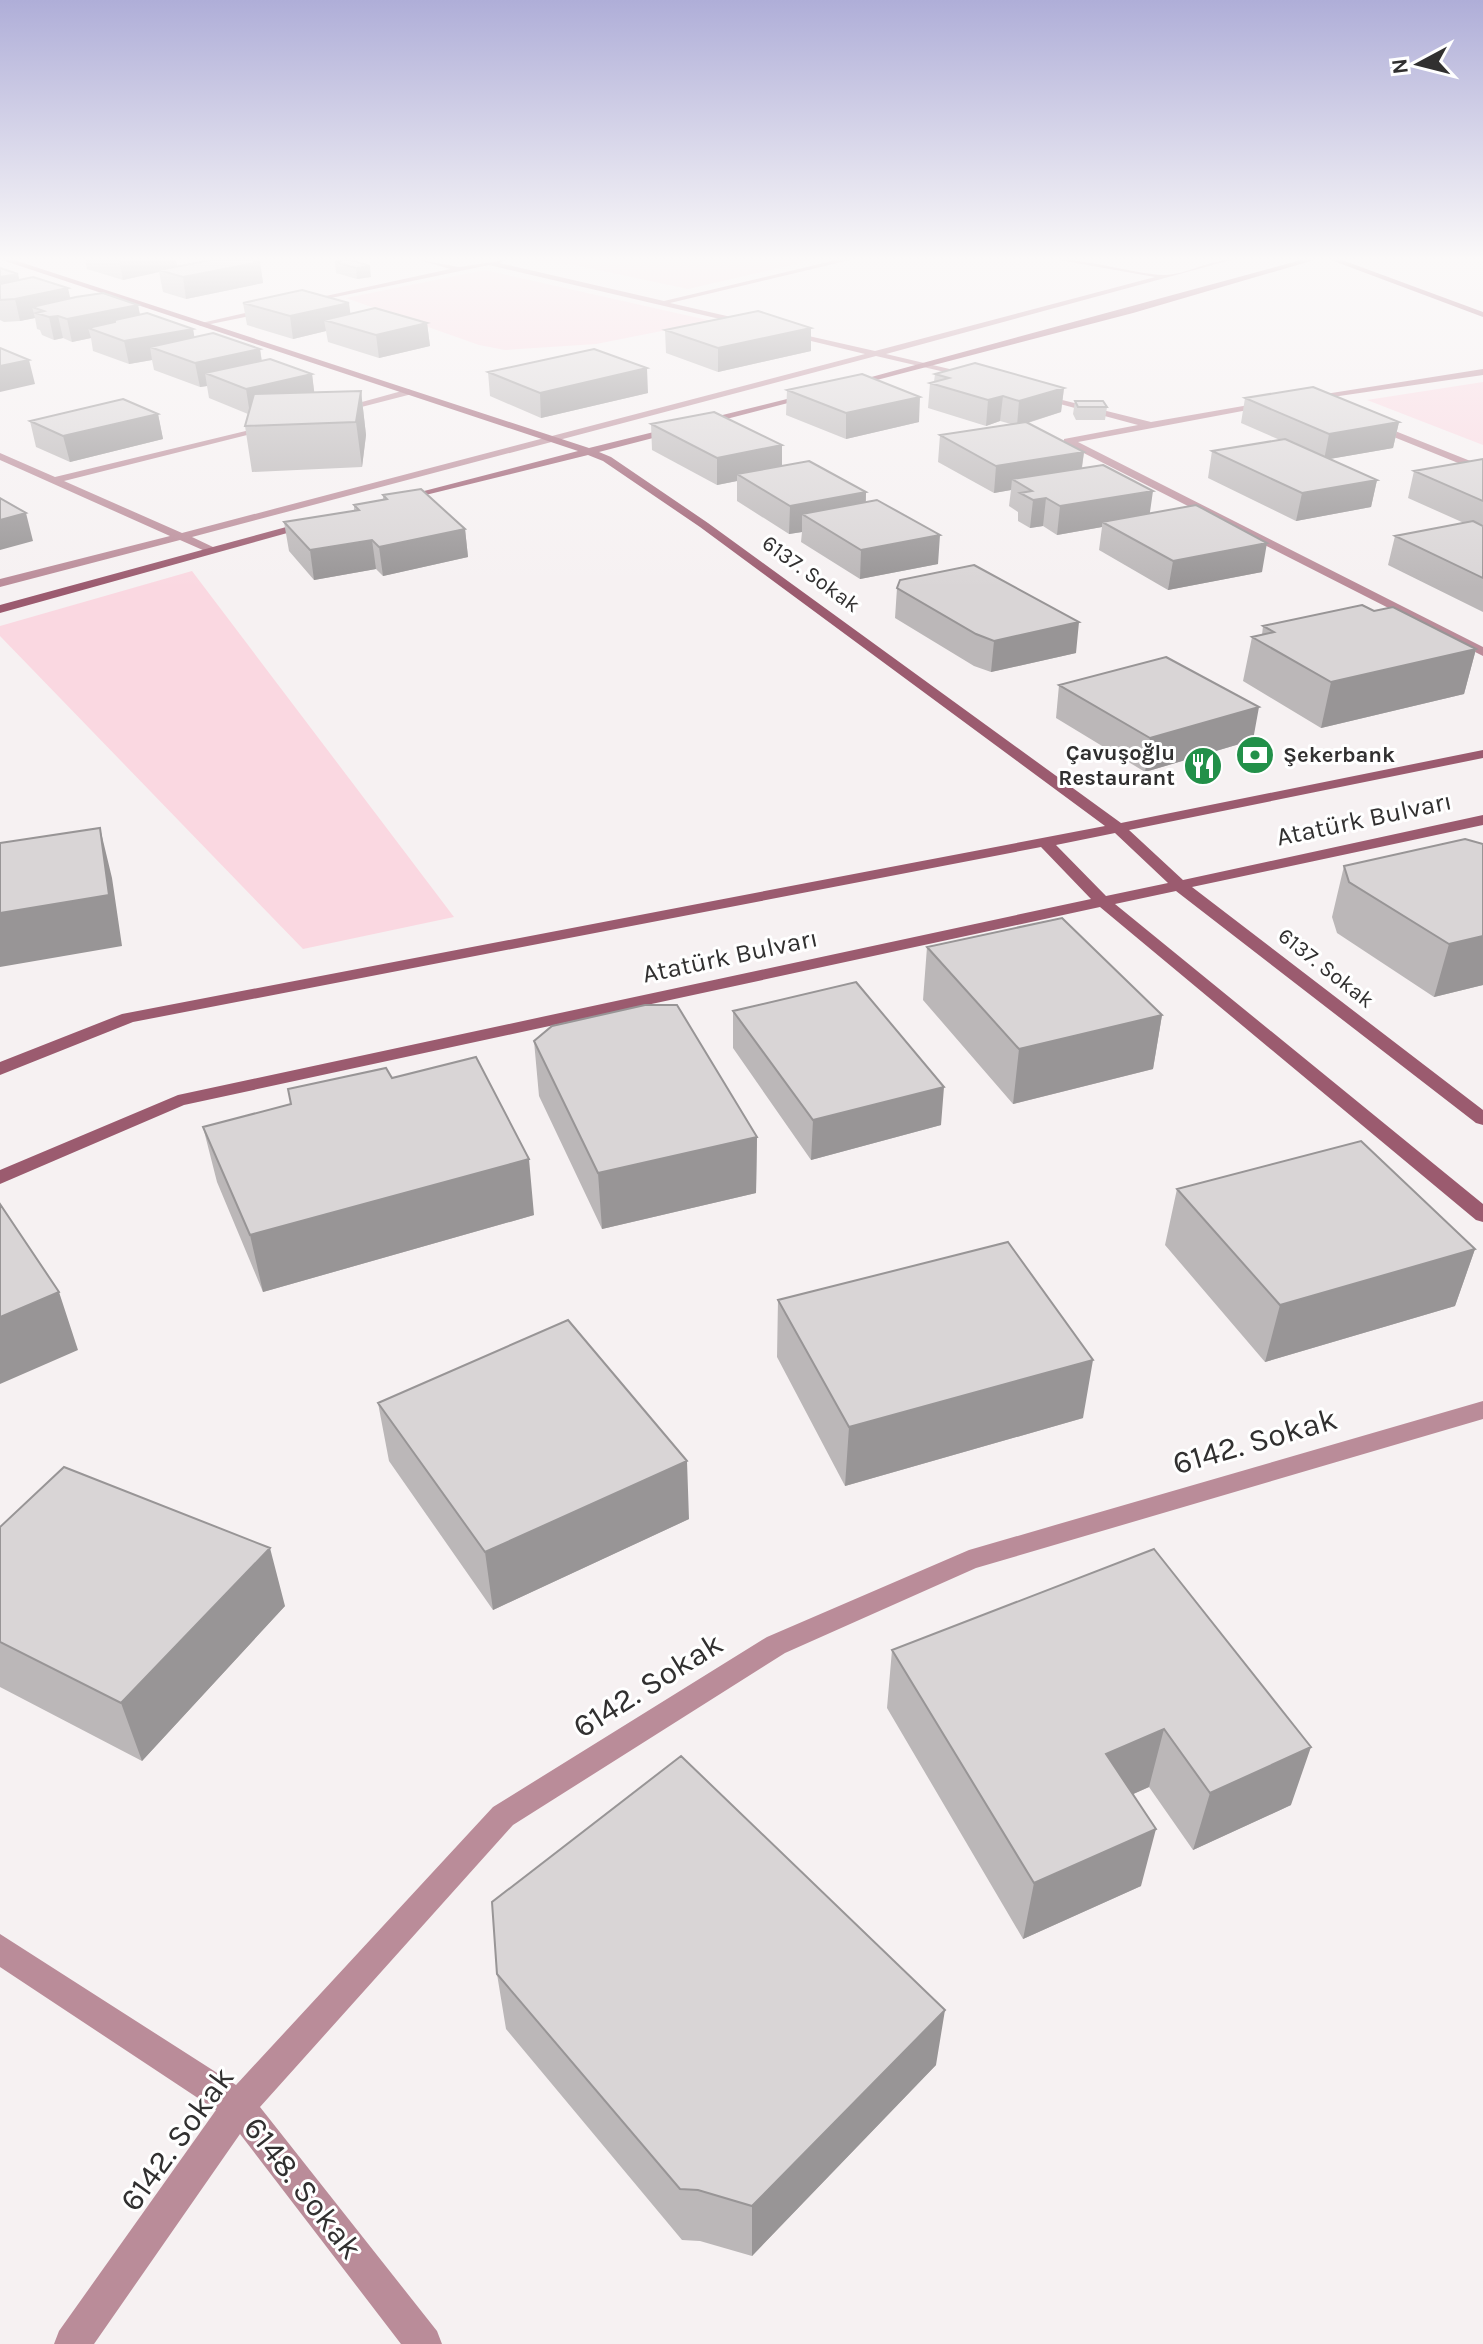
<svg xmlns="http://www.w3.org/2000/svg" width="1483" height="2344" viewBox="0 0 1483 2344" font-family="Karla,sans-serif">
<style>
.green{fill:#fad8e1}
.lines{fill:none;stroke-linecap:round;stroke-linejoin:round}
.street{fill:#ba8c99;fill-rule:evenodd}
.secondary{fill:#9b5b6f;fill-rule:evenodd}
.wall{fill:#bbb7b8}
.shaded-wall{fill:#989596}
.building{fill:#d9d5d6;stroke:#989596;stroke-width:2}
.labels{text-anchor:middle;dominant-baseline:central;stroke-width:6;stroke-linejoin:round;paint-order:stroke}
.far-street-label{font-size:22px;fill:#313030;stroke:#fff}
.far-poi-label{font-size:22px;font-weight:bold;fill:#313030;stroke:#fff;text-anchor:end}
.street-label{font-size:26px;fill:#313030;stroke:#fff}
.near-street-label{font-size:32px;fill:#313030;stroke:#fff}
</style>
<rect width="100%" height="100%" fill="#f6f1f2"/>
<path class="green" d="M535 260H814L688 289 570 264 540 263Z
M485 270 712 321 596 344 505 350 479 345 346 298Z
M1483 382V445L1367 400Z
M192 571 454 917 303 949 0 636V626Z"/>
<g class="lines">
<path class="street" d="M420 260 459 267 506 260 499 263 664 301 836 260H850L670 303 753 322 750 326 489 265 302 304 298 302 450 269Z
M1059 260C1095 260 1133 274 1164 275 1186 275 1208 260 1231 260L886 354 975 375V379L876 356 192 537 213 547V551H205L180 540 0 587V579L170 536 0 460V453L55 477 275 424V428L64 481 182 533 865 354 782 334V330L875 351 1155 277Z
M271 307 274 311 201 326 197 324Z
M1483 369V375L1305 401 1300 398Z
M409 389 412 394 338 413 333 410Z
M1034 393 1151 422 1272 401 1269 406 1078 442 1483 647V656L1064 443V439L1138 425 1034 397Z
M1369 423H1375L1483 466V473L1369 427Z
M1483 1401V1419L976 1568 785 1653 513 1825 260 2107 437 2331 442 2344H401L240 2134 94 2344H54L59 2331 216 2110 0 1967V1934L236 2085 493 1807 767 1637 969 1550Z"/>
<path class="secondary" d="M2 260H14L589 448 815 392V396L599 452 611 457 708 523 1121 823 1483 750V758L1129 830 1183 880 1483 815V825L1192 887 1483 1110V1125L1476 1123 1176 891 1115 904 1483 1204V1222L1476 1220 1100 907 184 1105 0 1184V1170L178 1095 1091 899 1041 847 133 1022 0 1075V1062L122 1014 1105 826 700 527 603 461 588 455 397 502V498L578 451ZM1115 833 1168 883 1106 896 1056 845Z
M1301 260H1314L1133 313 850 387 842 385Z
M1331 260H1342L1483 312V317Z
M312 520 316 521V525L0 613V605Z"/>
</g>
<path class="wall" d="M85 260H176L177 267 260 262 263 283 186 299 163 292 159 272 123 280 87 269Z
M344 260 371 277 357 279 336 273 335 262Z
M0 268 18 274 19 280 71 298 138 305 140 314 193 329 194 337 260 349 262 361 312 374 314 392 361 391 366 435 362 467 252 472 245 426 248 414 209 398 207 386 200 387 154 370 152 360 129 364 93 351 91 338 72 342 63 338 54 340 42 335 40 330 37 329 35 318 20 321 4 322 0 320Z
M243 303 427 323 430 346 379 358 328 342 326 331 293 339 247 325Z
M811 328V351L718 372 666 353 665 330Z
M488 372 648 393 541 418 490 396Z
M935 374 1064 388 1061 412 1028 423 1084 452 1082 468 1150 513 1262 572 1168 590 1099 550 1102 527 1057 535 1043 526 1030 528 1018 521V512L1009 506 1011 490 994 493 938 462 940 435 1011 424 1000 421 986 426 928 408 930 383 934 382Z
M787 390 919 422 846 439 786 415Z
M1245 398 1399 422 1393 448 1329 459 1377 480 1371 507 1296 521 1208 478 1212 451 1280 440 1241 423Z
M1075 401 1107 407 1105 420H1076L1073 414Z
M158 414 163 439 70 462 36 447 30 421Z
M651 424 782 445V466L866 492V503L938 564 860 579 801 542 802 532 789 534 737 501V481L717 485 652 450Z
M1483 459V612L1388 565 1395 536 1464 523 1408 498 1414 471Z
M383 495 465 529 468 557 383 576 376 569 314 580 289 551 284 522 354 511V505L383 500Z
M897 588 1076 653 991 672 974 666 895 618Z
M1263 626 1476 649 1464 694 1321 728 1243 681 1252 637 1262 635Z
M1059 685 1253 740 1145 772 1056 718Z
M1483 844V985L1434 997 1337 933 1332 917 1344 866Z
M927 947 1162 1015 1153 1069 1013 1104 923 1000Z
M733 1011 941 1125 811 1160 733 1048Z
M534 1041 757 1137 756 1193 602 1229 539 1096Z
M392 1078 534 1215 263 1292 217 1182 203 1127Z
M1177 1189 1475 1249 1455 1306 1265 1362 1165 1245Z
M778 1300 1083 1418 845 1486 777 1357Z
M378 1403 689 1519 493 1610 389 1461Z
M0 1527 285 1606 142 1761 0 1687Z
M1154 1549 1291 1805 1193 1850 1149 1787 1133 1794 1141 1886 1023 1939 887 1708 892 1650Z
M497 1974 936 2065 752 2256 700 2241 682 2240 506 2029Z"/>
<path class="shaded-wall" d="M119 260H176L177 268 159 270V272L123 280Z
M260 262 263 283 186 299 183 277Z
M370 266 371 277 357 279 356 268Z
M18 274 23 295 0 300V277Z
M68 288 73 310 44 311 32 307 35 318 20 321 15 299Z
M349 303 352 325 324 320 326 331 293 339 290 316Z
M138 305 142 327 88 328 91 338 72 342 67 319Z
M58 316 63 338 54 340 49 317Z
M427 323 430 346 379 358 376 335Z
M811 328V351L718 372V348Z
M193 329 197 352 150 347 152 360 129 364 124 341Z
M260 349 263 372 205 373 207 386 200 387 195 363Z
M29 360 35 384 0 392V366Z
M647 368 648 393 541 418 540 393Z
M312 374 315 398 250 414 246 389Z
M1064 388 1061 412 1017 426 1019 401Z
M361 391 366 435 362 467 356 422Z
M1003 396 1000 421 986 426 988 400Z
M920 397 919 422 846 439V413Z
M158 414 163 439 70 462 63 436Z
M1399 422 1393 448 1324 460 1329 434Z
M782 445V472L737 474V481L717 485V458Z
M1084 452 1080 479H1012L1011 490 994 493 996 466Z
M1377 480 1371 507 1296 521 1302 493Z
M1153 491 1149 519 1102 522V527L1057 535 1060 506Z
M866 492 865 520 802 514V532L789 534 790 506Z
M1046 498 1043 526 1030 528 1033 500Z
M26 513 33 541 0 550V520Z
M465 529 468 557 383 576 379 547Z
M940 535 938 564 860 579 861 550Z
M372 540 376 569 314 580 310 550Z
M1267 543 1262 572 1168 590 1173 561Z
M1079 622 1076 653 991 672 994 641Z
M1476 649 1464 694 1321 728 1331 682Z
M1259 707 1253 740 1145 772 1150 738Z
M100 828 112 878 122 946 0 967V913Z
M1483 936V985L1434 997 1449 944Z
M1162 1015 1153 1069 1013 1104 1019 1049Z
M944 1087 941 1125 811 1160 813 1120Z
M757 1137 756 1193 602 1229 598 1173Z
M529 1159 534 1215 263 1292 250 1235Z
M1475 1249 1455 1306 1265 1362 1280 1305Z
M59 1292 78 1350 0 1384V1317Z
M1093 1360 1083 1418 845 1486 849 1427Z
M687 1461 689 1519 493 1610 485 1552Z
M270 1548 285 1606 142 1761 121 1703Z
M1164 1729 1149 1787 1093 1812 1106 1754Z
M1311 1747 1291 1805 1193 1850 1210 1793Z
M1156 1829 1141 1886 1023 1939 1034 1883Z
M945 2010 936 2065 752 2256V2206Z"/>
<path class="building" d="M211 260H253L260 262 183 277 159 270Z
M344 260H351L370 266 356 268 335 262Z
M0 268 18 274 0 277Z
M33 277 68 288 15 299 0 300V284Z
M302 290 349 303 290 316 243 303Z
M103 293 138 305 67 319 58 316 49 317 36 313 44 311 32 307 76 297Z
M375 308 427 323 376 335 324 320Z
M758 311 811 328 718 348 665 330Z
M147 313 193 329 124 341 88 328 115 322V320Z
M213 333 260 349 195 363 150 347Z
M0 348 29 360 0 366Z
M594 349 647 368 540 393 488 372Z
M270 359 312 374 246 389 205 373Z
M975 363 1064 388 1019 401 1003 396 988 400 930 383 949 378 935 374Z
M862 374 920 397 846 413 787 390Z
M1313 387 1399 422 1329 434 1245 398Z
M361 391 356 422 245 426 254 394Z
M123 399 158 414 63 436 30 421Z
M1075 401H1103L1107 407H1078Z
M714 412 782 445 717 458 651 424Z
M1026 422 1084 452 996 466 940 435Z
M1285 439 1377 480 1302 493 1212 451Z
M1483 459V501L1414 471Z
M809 461 866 492 790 506 737 474Z
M1103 465 1153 491 1060 506 1046 498 1033 500 1020 493 1032 491 1012 479Z
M421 489 465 529 379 547 372 540 310 550 284 522 359 510 354 505 387 499 383 495Z
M0 498 26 513 0 520Z
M877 500 940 535 861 550 802 514Z
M1196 505 1267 543 1173 561 1102 522Z
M1473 521 1483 526V578L1395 536Z
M974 565 1079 622 994 641 976 634 897 588 900 580Z
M1362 605 1374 611 1393 607 1476 649 1331 682 1252 637 1274 632 1263 626Z
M1166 657 1259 707 1150 738 1059 685Z
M100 828 109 895 0 913V843Z
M1465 839 1483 844V936L1449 944 1349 882 1344 866Z
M1062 918 1162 1015 1019 1049 927 947Z
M856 982 944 1087 813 1120 733 1011Z
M645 1005H677L757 1137 598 1173 534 1041 552 1026Z
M476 1057 529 1159 250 1235 203 1127 291 1104 288 1089 386 1068 392 1078Z
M1361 1141 1475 1249 1280 1305 1177 1189Z
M0 1204 59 1292 0 1317Z
M1008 1242 1093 1360 849 1427 778 1300Z
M568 1320 687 1461 485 1552 378 1403Z
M64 1467 270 1548 121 1703 0 1642V1527Z
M1154 1549 1311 1747 1210 1793 1164 1729 1106 1754 1156 1829 1034 1883 892 1650Z
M681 1756 945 2010 752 2206 698 2190 680 2189 497 1974 492 1902Z"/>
<linearGradient id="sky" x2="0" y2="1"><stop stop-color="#afaed8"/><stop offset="0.44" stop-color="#fbf9f9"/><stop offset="1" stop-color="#fbf9f9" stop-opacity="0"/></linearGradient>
<rect width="1483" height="588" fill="url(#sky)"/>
<defs>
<symbol id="bank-disc" viewBox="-11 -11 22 22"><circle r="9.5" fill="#229049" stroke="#fff"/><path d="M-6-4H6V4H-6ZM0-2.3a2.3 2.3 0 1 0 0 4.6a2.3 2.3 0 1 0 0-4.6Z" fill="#fff"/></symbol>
<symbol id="restaurant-disc" viewBox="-11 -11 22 22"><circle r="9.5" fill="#229049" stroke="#fff"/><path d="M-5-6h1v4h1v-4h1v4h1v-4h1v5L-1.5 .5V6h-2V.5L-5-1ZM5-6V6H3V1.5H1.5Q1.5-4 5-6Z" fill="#fff"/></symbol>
</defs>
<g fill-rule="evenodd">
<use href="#bank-disc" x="1233" y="733" width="44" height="44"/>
<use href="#restaurant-disc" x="1181" y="744" width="44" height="44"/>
</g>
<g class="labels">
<g class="far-street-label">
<text transform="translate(811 574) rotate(36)">6137. Sokak</text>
<text transform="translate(1326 968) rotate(38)">6137. Sokak</text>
</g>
<g class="far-poi-label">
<text x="1175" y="753">Çavuşoğlu<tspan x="1175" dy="25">Restaurant</tspan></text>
<text x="1283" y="755" text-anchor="start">Şekerbank</text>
</g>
<g class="street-label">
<text transform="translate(1364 819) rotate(-12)">Atatürk Bulvarı</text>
<text transform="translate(730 956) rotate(-12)">Atatürk Bulvarı</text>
</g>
<g class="near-street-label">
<text transform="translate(1255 1441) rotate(-16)">6142. Sokak</text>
<text transform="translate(648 1685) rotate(-32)">6142. Sokak</text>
<text transform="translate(177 2139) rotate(-54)">6142. Sokak</text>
<text transform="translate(303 2188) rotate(52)">6148. Sokak</text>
</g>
</g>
<g transform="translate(1419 64) rotate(263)" stroke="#ffffff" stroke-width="6" paint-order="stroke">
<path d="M0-6L14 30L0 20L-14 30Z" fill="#313030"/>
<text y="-12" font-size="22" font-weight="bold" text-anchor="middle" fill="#313030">N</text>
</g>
</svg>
